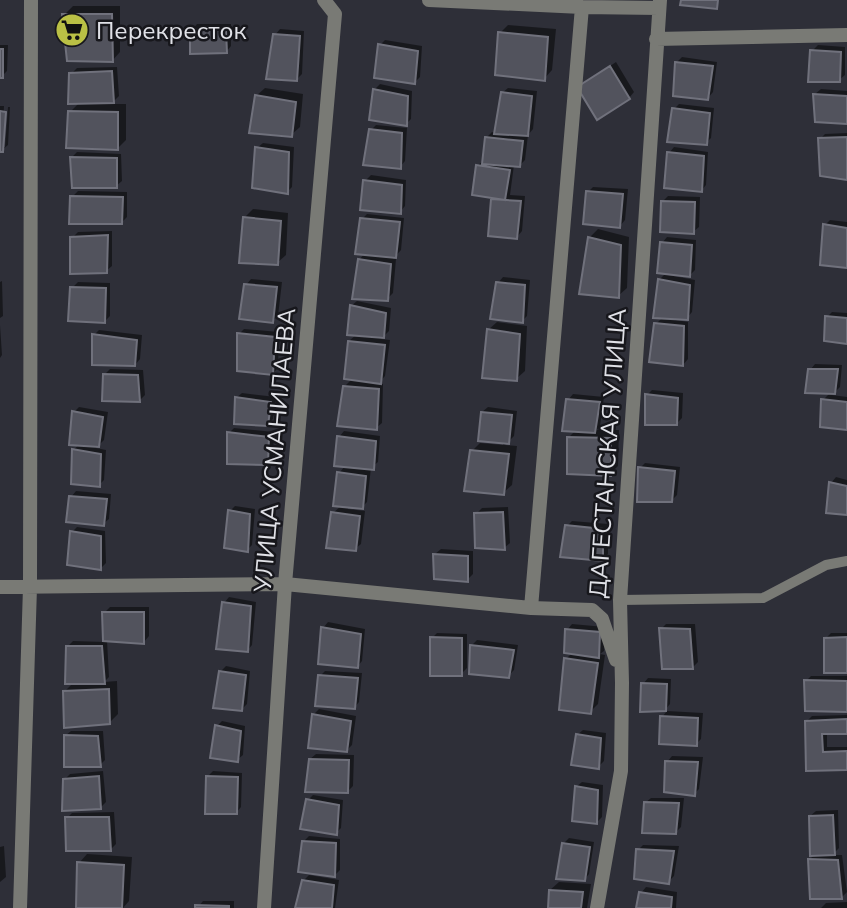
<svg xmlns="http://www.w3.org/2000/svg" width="847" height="908" viewBox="0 0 847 908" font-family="Mulish,sans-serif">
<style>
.shadow{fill:#0007}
.building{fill:#52535d;stroke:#70717c;stroke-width:2}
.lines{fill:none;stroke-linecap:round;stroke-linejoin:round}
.service{stroke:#797a75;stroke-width:10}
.minor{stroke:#797a75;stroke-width:14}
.labels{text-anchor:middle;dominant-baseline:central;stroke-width:5;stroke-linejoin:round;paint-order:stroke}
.poi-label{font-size:24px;fill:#e0e1e7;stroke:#17171c;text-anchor:start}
.street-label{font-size:24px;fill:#e0e1e7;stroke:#17171c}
</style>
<rect width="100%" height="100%" fill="#2e2f38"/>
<path class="shadow" d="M73 6H120V52L112 61 64 15Z
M197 24H231V46L226 52 192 30Z
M508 25 556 29 552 70 544 79 500 33Z
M280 29 304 31 302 74 296 80 275 35Z
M385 40 422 46 420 77 415 82 380 45Z
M0 45H8L7 71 2 76H0Z
M818 45 845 47V75L839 80 812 51Z
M682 57 717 62 713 92 708 98 677 62Z
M616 62 634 92 629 98 579 87Z
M117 67 119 96 111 104H126V140L118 148 70 112 80 102 71 74 77 68Z
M380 84 412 91 411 119 406 124 375 89Z
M265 88 303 94 300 127 291 135 256 96Z
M508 88 537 91 533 129 528 135 525 160 519 166 514 165 510 195 525 196 522 231 517 237 493 200 496 197 477 166 483 161 486 138 492 132 496 133 502 93Z
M821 89 847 91V122L815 94Z
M679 104 714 108 711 138 706 143 674 109Z
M0 106H4L2 147H5L8 107H10L8 145 2 150H0Z
M376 125 407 128 405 161 400 167 371 130Z
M847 133V178L820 139 825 134Z
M263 143 294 147 292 187 287 192 257 148Z
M674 147 708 152 706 185 701 191 669 153Z
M77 152 121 154 122 181 116 186 72 157Z
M371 175 406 180 405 206 400 212 365 181Z
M593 187 628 189 625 220 620 226 588 192Z
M78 191 127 192V217L122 222 72 197Z
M668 196 700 197 699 227 693 232 663 201Z
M253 209 288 213 286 255 277 263 245 217Z
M367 214 404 218 401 250 393 259H396L393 293 387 299 359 260 365 253 362 219Z
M830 220 847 222V266L825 225Z
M598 229 629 237 627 288 618 296 589 238Z
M112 231V266L106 271 72 238 78 232Z
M667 237 696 240 695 270 690 275 668 272V275L695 280 692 312 687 318 676 317V320L688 322V359L683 365 656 324 663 317 659 280 667 272 662 243Z
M503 277 530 280 527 316 522 321 498 283Z
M251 279 282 282 278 316 272 321 246 285Z
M2 281 3 316 0 318V282Z
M78 282 110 283V316L105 321 72 288Z
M357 301 391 308 389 331 381 339 390 340 385 376 378 384H383L382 423 376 428 345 386 353 378 349 341 357 334 351 306Z
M832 312 847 313V342L827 317Z
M497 322 527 326 525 371 516 379 488 330Z
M0 325 2 355 0 358Z
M244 329 279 332 278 368 273 373 239 334Z
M99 330 142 335 140 359 135 365 94 335Z
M815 364 842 365 840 387 832 395 847 397V428L823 400 831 392 810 370Z
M110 369 143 370 145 395 140 400 105 374Z
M652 390 683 393 682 418 676 424 647 395Z
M242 393 276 397 273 419 267 425 236 398Z
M573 394 604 397 600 426 597 430H619L618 466 610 474 569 437 576 430 568 400Z
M79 407 108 412 104 440 96 448 106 450 104 480 99 485 73 450 80 444 74 412Z
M488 407 517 411 514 436 505 445 517 446 512 485 503 493 472 451 480 443 503 445V441L482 412Z
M234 428 274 432 273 458 267 463 229 433Z
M344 431 380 436 378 462 371 468 367 502 362 507 348 505V509L365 511 361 544 355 549 333 513 342 505 339 473 346 465 339 437Z
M645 463 680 467 677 495 672 500 640 468Z
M836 477 847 480V514L831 483Z
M76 491 111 494 109 519 103 524 71 497Z
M235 506 255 509 252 545 247 550 230 511Z
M508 507 510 543 504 548 476 514 482 508Z
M572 521 608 524V554L603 559 567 526Z
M77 527 105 531 106 563 101 568 72 532Z
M441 549 473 551V574L467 580 435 554Z
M229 597 256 602 252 645 247 651 224 603Z
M110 607H149V636L144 642 107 640 109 677 104 682 117 681 118 714 109 723 65 691 74 682 67 647 73 641 105 642 104 613Z
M328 622 365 629 362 661 357 667 323 628Z
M572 624 605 627 604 651 600 654 605 655 598 704 590 712 566 659 572 653 567 630Z
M666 624H695L698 662 693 667 661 629Z
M437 633 467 634V668L461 674 432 638Z
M831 633H847V672L826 638Z
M477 640 518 645 514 670 508 676 471 646Z
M226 666 250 671 247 704 242 709 220 672Z
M325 671 362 673 359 702 354 708 320 676Z
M811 676H847V711L806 681Z
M648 678 671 679 670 704 665 710 643 684Z
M319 709 356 716 352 745 347 750 313 715Z
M667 711 703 713 701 739 696 744 662 717Z
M847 715V732H827V747H847V768L808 769 807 721 812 716Z
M222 721 245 726 243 755 237 760 217 726Z
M583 730 606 733 604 761 598 767 577 735Z
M71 731H103L105 760 100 765 65 736Z
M316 754 354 755 353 786 348 791 310 759Z
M672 756 703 757 699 789 694 794 667 762Z
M103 771 106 802 101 807 65 779 70 774Z
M213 771 242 773 241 807 236 813 208 776Z
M582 782 603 785 602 817 597 822 576 787Z
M313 795 343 800 341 828 336 833 308 800Z
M651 798H684L681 827 675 833 645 803Z
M838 810 839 848 832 855H842L847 892 841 898 809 860 815 854 810 816 816 811Z
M114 812 116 844 110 850 67 818 72 813Z
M309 836 340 839V870L335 875 303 842Z
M569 838 594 842 589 874 584 880 563 844Z
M643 845 679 846 674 876 668 882 638 850Z
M4 846 6 877 0 882V847Z
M87 854 132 857 129 901 123 908H98L79 863Z
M309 875 339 880 335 908H297L303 881Z
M559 882 591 884 587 908H549L550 890Z
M646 887 677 892 676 908H638L641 893Z
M203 901H234V908H197Z
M847 902V908H821L826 903Z"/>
<path class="building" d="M681 0H718L717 9 680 5Z
M62 14H112L113 62 67 61Z
M190 29H226L227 53 190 54Z
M498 32 548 37 545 81 495 75Z
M273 34 300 36 297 81 266 79Z
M378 44 418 51 415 84 374 78Z
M0 49H3V78H0Z
M810 50 841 52 840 82H808Z
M675 62 713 66 708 100 673 96Z
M610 66 630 99 597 120 577 87Z
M112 71 114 103 68 104 69 73Z
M373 89 408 96 407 126 369 120Z
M501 92 532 96 528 136 494 134Z
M813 94 847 96V124L815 122Z
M255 95 296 102 292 137 249 133Z
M672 108 710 113 707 145 667 142Z
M0 111 6 112 3 152H0Z
M68 111 118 112V150L66 148Z
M369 129 402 133 401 169 363 165Z
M485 137 523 141 520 167 482 164Z
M847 137V180L820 176 818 138Z
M255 147 289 152 288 194 252 188Z
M667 152 704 156 702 192 664 188Z
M70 157 117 158V188H72Z
M476 165 510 170 505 200 472 195Z
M363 180 402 185 401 214 360 210Z
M586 191 623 194 620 228 583 224Z
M70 196 123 197 122 224H69Z
M491 199 521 201 517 239 488 236Z
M661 201 695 202 694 234 660 232Z
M243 217 281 221 278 265 239 263Z
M360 218 400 222 396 258 355 254Z
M823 224 847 228V268L820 265Z
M108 235 107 273 70 274V237Z
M588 237 621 245 619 298 579 294Z
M660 242 692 245 690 277 657 273Z
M358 259 391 264 388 301 352 299Z
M658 279 690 285 688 320 653 318Z
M496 282 525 285 523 323 490 319Z
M244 284 277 287 273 323 239 319Z
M70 287 106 288 105 323 68 321Z
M350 305 386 313 384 338 347 335Z
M825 316 847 318V344L824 341Z
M654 323 684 326 683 366 649 362Z
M487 329 520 334 517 381 482 378Z
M237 333 275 337 273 375 237 371Z
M92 334 137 340 135 366 92 365Z
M348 341 385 345 381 384 344 379Z
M808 369H838L835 394 805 393Z
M103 374 138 375 140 402 102 401Z
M343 386 379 389 377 430 337 426Z
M645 394 678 398 677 425H645Z
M235 397 271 402 268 426 234 424Z
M566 399 600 402 595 433 562 431Z
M821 399 847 402V430L820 427Z
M72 411 103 417 99 447 69 445Z
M481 412 512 415 509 444 478 441Z
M227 432 269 437 268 465 227 464Z
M337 436 376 441 374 470 334 466Z
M567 437 611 438V476L567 474Z
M72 449 101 454 100 487 71 484Z
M470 450 509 454 504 495 464 491Z
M638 467 675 471 672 502H637Z
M337 472 366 476 363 509 333 506Z
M829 482 847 486V515L826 513Z
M69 496 107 499 104 526 66 522Z
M228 510 250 514 248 552 224 548Z
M331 512 360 516 356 551 326 548Z
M503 512 505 550 475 548 474 513Z
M565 525 603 529V561L560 557Z
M70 531 101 536V570L67 565Z
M433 554 468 556V582L434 579Z
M222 602 251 606 248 652 216 649Z
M102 612H144V644L103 641Z
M321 627 361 634 358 668 318 664Z
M659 628 690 629 693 669H662Z
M565 629 600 632 599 658 564 653Z
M430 637 462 638V676H430Z
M847 637V673H824V638Z
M470 645 514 650 509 678 469 674Z
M66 646H102L105 684H65Z
M564 658 598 663 591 714 559 710Z
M219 671 246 675 242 711 213 708Z
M318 675 358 678 355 709 315 706Z
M804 680 847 681V712L805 711Z
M641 683 667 684 666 711 640 712Z
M109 689 110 724 64 728 63 691Z
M312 714 351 721 347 752 308 748Z
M660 716 698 718 697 746 659 744Z
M847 719V734H822L823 752 847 751V770L806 771 805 721Z
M215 725 241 731 238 762 210 758Z
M576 734 601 738 599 769 571 765Z
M64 735 98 736 101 767H64Z
M309 759 349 760 348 793 305 792Z
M665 761 698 762 695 796 664 792Z
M99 776 101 809 62 811 63 779Z
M206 776 238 777 237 814H205Z
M575 786 598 790 597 824 572 821Z
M306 799 339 805 337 835 300 829Z
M644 802 679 803 676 834 642 833Z
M833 815 835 855 810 856 809 816Z
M65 817H109L111 851H66Z
M302 841 336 843 335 877 298 872Z
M562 843 590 847 585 881 556 879Z
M636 849 674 851 669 884 634 879Z
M808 859 838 860 842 899H810Z
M77 862 124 865 122 908H76Z
M302 880 334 885 332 908H295Z
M549 890 583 892 581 908H548Z
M639 892 672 897 671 908H636Z
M195 905 229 906V908H195Z"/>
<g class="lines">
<path class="service" d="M620 600 763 598 826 565 847 561"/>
<path class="minor" d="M429 0 582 7 659 8
M656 39 847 35
M0 587 285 584 531 608 592 610 602 619 616 660
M531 608 582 7
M20 908 30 587 31 0
M264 908 285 584 335 14 324 0
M597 908 621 771 622 683 620 600 660 0"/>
</g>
<defs>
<symbol id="supermarket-disc" viewBox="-11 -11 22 22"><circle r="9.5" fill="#bac045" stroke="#17171c"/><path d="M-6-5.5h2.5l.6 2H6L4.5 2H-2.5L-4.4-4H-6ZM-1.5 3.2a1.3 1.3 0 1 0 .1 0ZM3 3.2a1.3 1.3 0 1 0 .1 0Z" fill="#111"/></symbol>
</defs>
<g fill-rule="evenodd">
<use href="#supermarket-disc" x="53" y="11" width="38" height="38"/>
</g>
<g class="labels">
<g class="poi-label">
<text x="96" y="30">Перекресток</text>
</g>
<g class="street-label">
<text transform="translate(274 450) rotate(-85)">УЛИЦА УСМАНИЛАЕВА</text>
<text transform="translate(607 453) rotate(-86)">ДАГЕСТАНСКАЯ УЛИЦА</text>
</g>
</g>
</svg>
